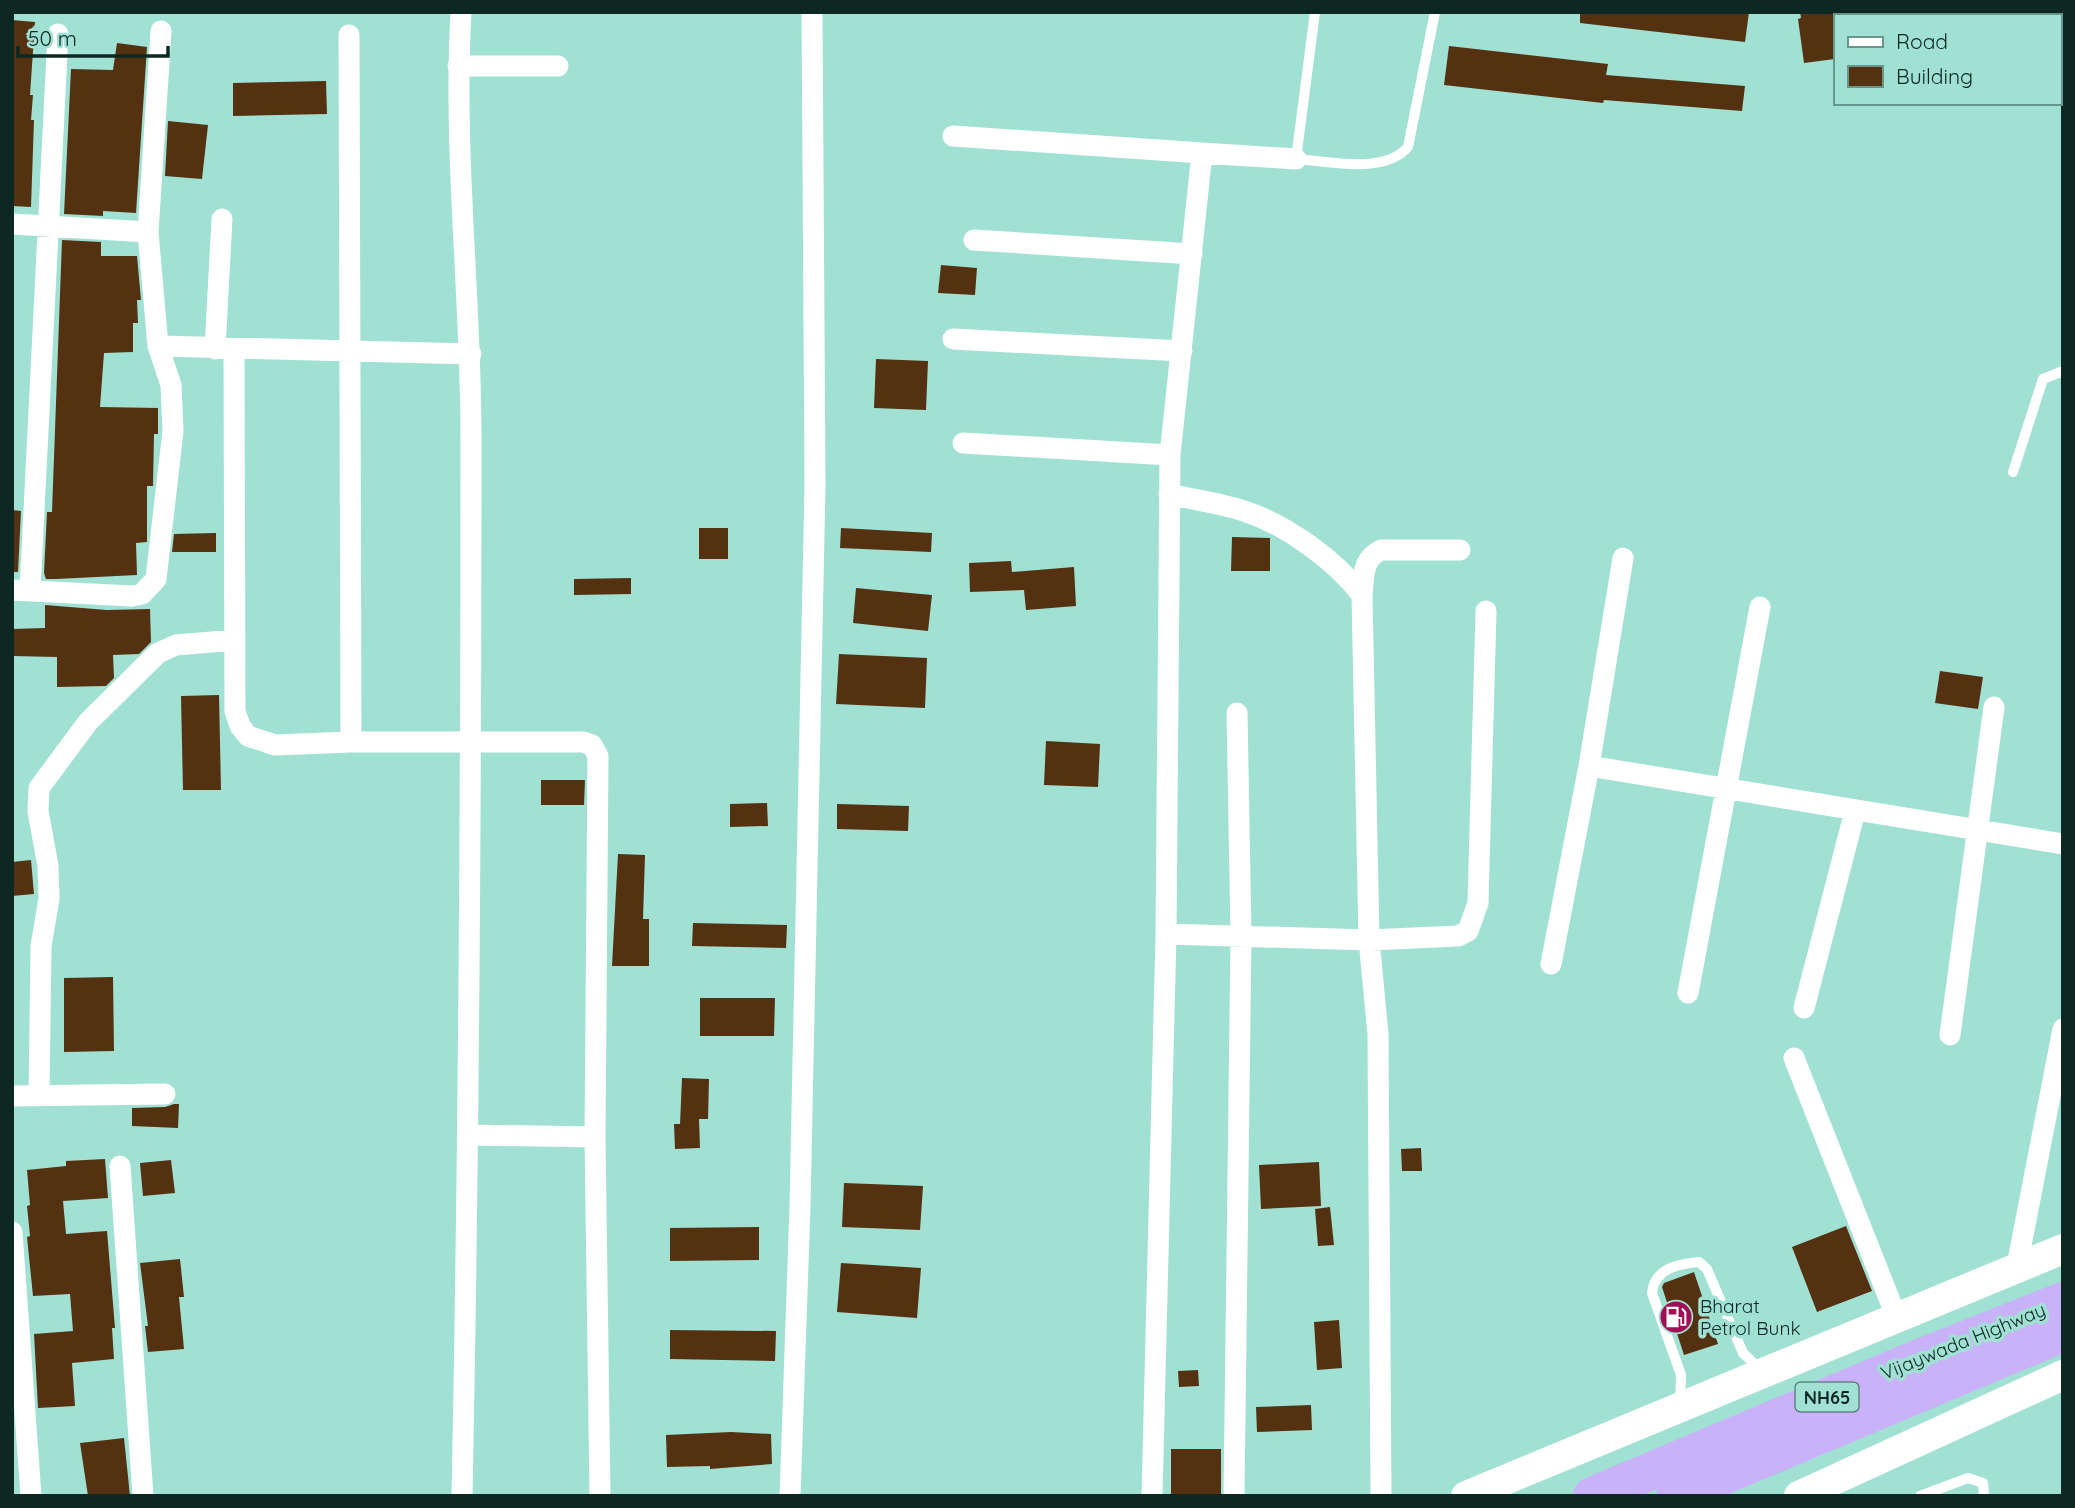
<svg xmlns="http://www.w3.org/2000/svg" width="2075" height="1508" viewBox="0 0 2075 1508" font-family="Quicksand,sans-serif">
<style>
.building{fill:#543111}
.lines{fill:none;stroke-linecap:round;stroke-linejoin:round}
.lane{stroke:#fff;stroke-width:10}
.street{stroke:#fff;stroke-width:21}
.secondary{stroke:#fff;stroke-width:30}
.highway{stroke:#cab2f9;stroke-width:38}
.labels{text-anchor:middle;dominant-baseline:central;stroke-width:7;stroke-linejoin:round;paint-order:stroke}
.shield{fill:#a0e1d3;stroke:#396058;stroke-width:2}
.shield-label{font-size:18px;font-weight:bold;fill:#0d2823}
.poi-label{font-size:19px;fill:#0d2823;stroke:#a0e1d3;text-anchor:start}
.street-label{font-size:19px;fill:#0d2823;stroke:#a0e1d3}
</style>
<rect width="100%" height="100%" fill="#a0e1d3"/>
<path class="building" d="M1580 12H1749L1745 42 1580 23Z
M1800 12H1835V59L1804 63 1798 19 1801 18Z
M12 20 35 22 30 95H33L31 120H34L31 207 12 206Z
M117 43 147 47 136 213 103 211V216L64 214 71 69 113 70Z
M1449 46 1608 64 1606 75 1745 86 1742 111 1604 100 1603 103 1444 85Z
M326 81 327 114 233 116V83Z
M168 121 208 125 202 179 165 176Z
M62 240 101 242V256H137L141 300H137L138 323H133V352L104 353 100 407 158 408V434H154L153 486H147V542L136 543 137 575 56 579H46L44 573 47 512H52Z
M941 265 977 268 975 295 938 293Z
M876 359 928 361 926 410 874 408Z
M12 510 21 511 18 572H12Z
M699 528H728V559H699Z
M841 528 932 533 931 552 840 548Z
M216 533V552H172L174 534Z
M1232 537 1270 538V571H1231Z
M1011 561 1012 572 1074 567 1076 606 1026 610 1024 590 970 592 969 563Z
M631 578V594L574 595V579Z
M856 588 932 595 928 631 853 623Z
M45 605 107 610 150 609 151 642 139 654 113 655 114 678 106 686 57 687V657L12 656V629L45 628Z
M839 654 927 658 925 708 836 704Z
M1940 671 1983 677 1978 709 1935 703Z
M219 695 221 790H183L181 696Z
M1046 741 1100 744 1098 787 1044 785Z
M541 780H585L584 805H541Z
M767 803 768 826 730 827V804Z
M837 804 909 806 908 831 837 829Z
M618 854 645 855 643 919H649V966H612Z
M31 860 34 894 12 896V862Z
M693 923 787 925 786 948 692 946Z
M113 977 114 1051 64 1052V978Z
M700 998H775L774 1036H700Z
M682 1078 709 1079 708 1119H699L700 1148 675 1149 674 1124H680Z
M174 1104H179L178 1128 132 1126V1108L165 1107Z
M1421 1148 1422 1171H1402L1401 1149Z
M105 1159 108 1198 63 1201 66 1234 107 1231 115 1328H112L114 1359 72 1363 75 1406 38 1408 34 1334 73 1331 70 1294 33 1296 27 1237 30 1236 27 1206 30 1205 27 1170 66 1166V1161Z
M171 1160 175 1193 143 1196 140 1163Z
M1319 1162 1321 1206 1261 1209 1259 1165Z
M844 1183 923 1186 920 1230 842 1227Z
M1330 1207 1334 1245 1318 1246 1315 1209Z
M1846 1226 1872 1291 1817 1312 1792 1247Z
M759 1227V1260L670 1261V1228Z
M180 1259 184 1297H179L184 1349 148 1352 145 1326H148L140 1263Z
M841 1263 921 1268 917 1318 837 1312Z
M1694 1272 1718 1344 1684 1355 1662 1287 1664 1283Z
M1339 1320 1342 1368 1317 1370 1314 1322Z
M670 1330 776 1331 775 1361 670 1359Z
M1198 1370 1199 1386 1179 1387 1178 1371Z
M1311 1405 1312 1430 1257 1432 1256 1407Z
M731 1432 771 1434 772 1464 710 1469V1466L667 1467 666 1435Z
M124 1438 130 1496H88L80 1443Z
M1171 1449H1221V1496H1171Z"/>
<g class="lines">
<path class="lane" d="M1315 12 1296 159C1330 161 1383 175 1408 147L1435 12
M1891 12V16
M2013 472 2043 379 2063 371
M1680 1405 1681 1375 1652 1293C1654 1269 1677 1264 1699 1262L1707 1269 1743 1353 1762 1371
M1920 1496 1968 1478 1983 1483 1984 1496"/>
<path class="street" d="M461 12C453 153 471 296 471 437 471 790 469 1143 462 1496
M349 35 351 742
M458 66H558
M953 136 1202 153
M12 224 148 232
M974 240 1192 254
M953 339 1182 351
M158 346 471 354
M215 349 222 219
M234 350 235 711 240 726 248 736 275 745 351 742H583L592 745 598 756 595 1137 600 1496
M963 443 1170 455
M1169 494C1194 500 1220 503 1244 511 1287 525 1335 560 1362 595
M12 590 132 596 142 594 156 579 173 431 171 385 158 346 148 232 161 31
M30 590 58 34
M1589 766 1623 558
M1166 934 1369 940 1458 936 1468 931 1478 903 1486 611
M1551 964 1589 766 2063 844
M1688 993 1760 607
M1804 1008 1855 811
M1950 1035 1994 707
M1794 1058 1896 1316
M12 1096 165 1094
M39 1096 41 946 49 899 48 866 38 811 39 788 88 722 158 653 176 645 235 640
M469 1135 595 1137
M120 1166 143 1496
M12 1232 31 1496
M2017 1266 2063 1029
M790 1496 800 1206 815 485 812 12
M1152 1496 1166 934 1170 455 1202 153 1296 159
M1234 1496 1241 935 1237 713
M1381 1496 1378 1034 1369 940 1362 595C1364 576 1362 559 1381 550H1460"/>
<path class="secondary" d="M1466 1496 2063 1249
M1799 1496 2063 1375"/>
<path class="highway" d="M1592 1496 1912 1361 2063 1301
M1675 1496 2063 1333"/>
</g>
<defs>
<symbol id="fuel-disc" viewBox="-11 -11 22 22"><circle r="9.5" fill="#a00e55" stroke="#a0e1d3"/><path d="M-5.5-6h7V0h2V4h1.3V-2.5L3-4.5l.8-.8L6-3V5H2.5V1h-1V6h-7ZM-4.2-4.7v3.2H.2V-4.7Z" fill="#fff"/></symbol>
</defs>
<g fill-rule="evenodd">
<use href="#fuel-disc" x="1657" y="1298" width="38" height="38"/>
</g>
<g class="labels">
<rect class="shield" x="1795.5" y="1382.5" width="63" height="29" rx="5"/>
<g class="shield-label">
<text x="1827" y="1397">NH65</text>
</g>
<g class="poi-label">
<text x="1700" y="1306">Bharat<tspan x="1700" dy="22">Petrol Bunk</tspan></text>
</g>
<g class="street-label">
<text transform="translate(1963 1341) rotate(-22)">Vijaywada Highway</text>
</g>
</g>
<rect width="2075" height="1508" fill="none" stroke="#0d2823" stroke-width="28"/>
<rect x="1834" y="14" width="228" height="91" fill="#a0e1d3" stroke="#65978d" stroke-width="2"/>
<rect x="1848" y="37" width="35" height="10" fill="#ffffff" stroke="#65978d" stroke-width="2"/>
<text x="1896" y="49" font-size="21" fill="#0d2823">Road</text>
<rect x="1848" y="66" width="35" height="21" fill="#543111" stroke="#65978d" stroke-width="2"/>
<text x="1896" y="84" font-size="21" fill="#0d2823">Building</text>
<path d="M18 46v10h150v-10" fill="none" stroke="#0d2823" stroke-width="3.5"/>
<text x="28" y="46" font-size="21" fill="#0d2823" stroke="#a0e1d3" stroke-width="5" paint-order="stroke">50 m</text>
</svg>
